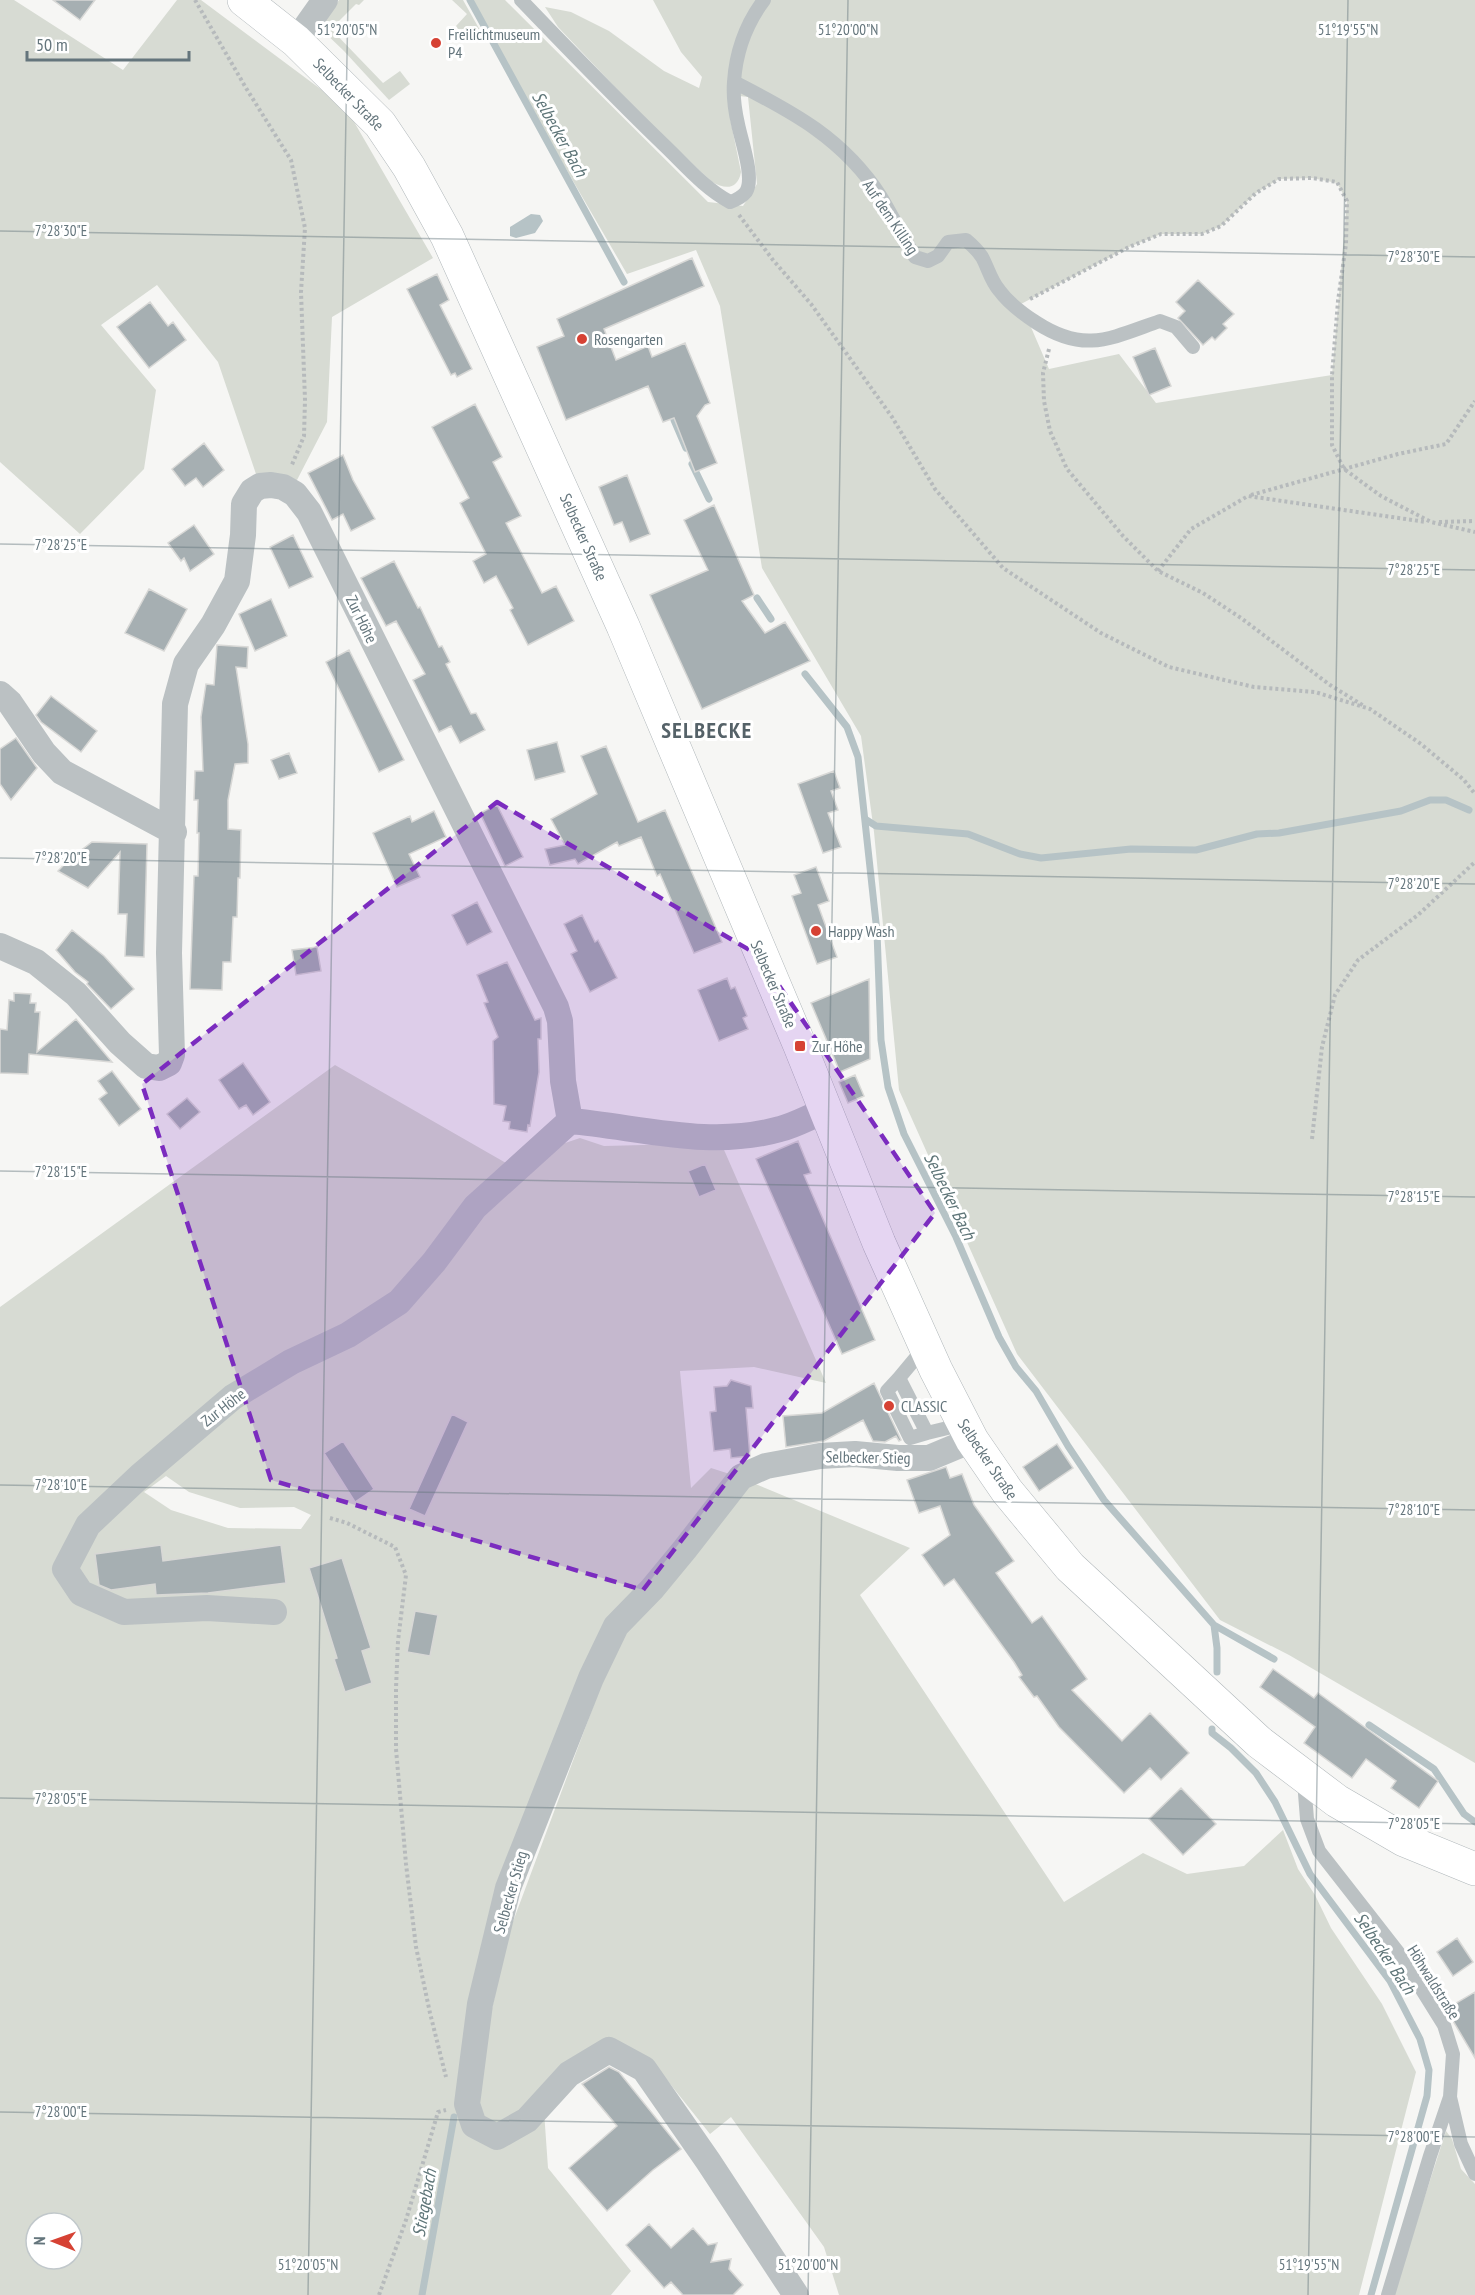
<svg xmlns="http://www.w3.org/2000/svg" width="1475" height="2295" viewBox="0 0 1475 2295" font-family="'PT Sans Narrow',sans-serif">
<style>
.green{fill:#d7dbd3;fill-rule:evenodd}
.water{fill:#b6c3c6}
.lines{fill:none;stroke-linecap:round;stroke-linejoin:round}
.stream{stroke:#b6c3c6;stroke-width:7}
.building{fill:#a6afb2;stroke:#d8d8d6;stroke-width:1.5}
.secondary-casing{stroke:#b0b7ba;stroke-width:34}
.path{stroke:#b6babc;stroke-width:4;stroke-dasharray:3 3;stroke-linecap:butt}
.service{stroke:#bbc1c3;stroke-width:14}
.minor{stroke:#bbc1c3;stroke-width:26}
.secondary{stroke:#fff;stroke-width:33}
.marked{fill:#7b2cbf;fill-opacity:0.2;stroke:#7b2cbf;stroke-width:4.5;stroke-dasharray:12 8;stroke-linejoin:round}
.ticks{fill:none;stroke:#64757c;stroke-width:1.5;stroke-opacity:0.45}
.poi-dot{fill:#d64234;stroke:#fff;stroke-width:2}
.labels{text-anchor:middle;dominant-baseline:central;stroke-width:6;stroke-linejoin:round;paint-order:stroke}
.poi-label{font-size:16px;fill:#64757c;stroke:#fff;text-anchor:start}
.street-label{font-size:16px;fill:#64757c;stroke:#fff}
.water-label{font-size:18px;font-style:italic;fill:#5e7578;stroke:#fff}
.district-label{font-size:22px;font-weight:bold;letter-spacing:1.5px;fill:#556268;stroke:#fff}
.ticks-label{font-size:15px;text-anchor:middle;fill:#64757c;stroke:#fff;stroke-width:6;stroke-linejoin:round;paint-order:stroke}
</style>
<rect width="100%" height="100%" fill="#f6f6f4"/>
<path class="green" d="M0 0H14L123 70 177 0H201L346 108 433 258 332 317 327 422 297 480 257 477 218 362 157 285 101 325 156 390 144 469 80 534 0 462Z
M339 0H364L359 5 356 4 331 29 383 83 400 71 410 84 389 100 344 51 321 29 323 22Z
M452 0H463L481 32 468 42 456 26 467 14Z
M468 0H505L708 202 743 206 757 184 748 97 731 95 730 118 741 172C738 189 726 190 712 182L653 127 558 27 545 7 571 12 609 31 664 71 699 88 702 77 681 52 653 0H1475V1763L1289 1655 1220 1620 1017 1354 899 1090 874 832 861 736 762 568 720 306 696 250 627 274ZM1312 178 1337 183 1347 201 1332 375 1156 403 1119 354 1049 369 1021 304 1129 247 1161 234H1202L1221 226 1256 193 1279 179Z
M335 1065 506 1163 580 1138 604 1146 721 1143 826 1383 754 1367 680 1371 691 1488 711 1468 736 1476 613 1619 480 1966 479 2135 544 2111 548 2168 631 2271 611 2295H0V1307ZM166 1476 189 1492 240 1508 294 1507 311 1515 301 1529 228 1528 171 1510 144 1492ZM36 2223H72V2259H36Z
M748 1481 910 1548 860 1595 1064 1902 1143 1853 1187 1874 1244 1866 1283 1830 1298 1869 1315 1895 1331 1928 1382 2004 1416 2072 1359 2295H839L824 2247 731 2117 710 2134 651 2060 610 2041 524 2111 498 2128 482 2120 472 2100 508 1935 621 1632Z
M1446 2131 1452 2139 1461 2169 1475 2184V2295H1393Z"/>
<path class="water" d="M531 214 540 215 543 221 535 233 516 238 510 236V227Z"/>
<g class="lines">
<path class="stream" d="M470 0 624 282
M674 420 686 448
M692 464 709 499
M757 598 771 619
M805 674 847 727 858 757 877 932 881 1040 888 1087 904 1134 956 1237 999 1337 1016 1367 1036 1391 1068 1446 1104 1500 1214 1625 1217 1648V1672
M865 819 876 826 968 834 1020 854 1041 858 1131 849 1196 850 1257 834 1279 833 1401 811 1430 800H1446L1469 810
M1214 1625 1274 1659
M1369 1725 1434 1769 1464 1814 1475 1822
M1212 1729V1733L1231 1748 1256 1773 1275 1802 1310 1874 1390 1981 1420 2039 1429 2070 1427 2096 1371 2295
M422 2295 454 2117"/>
</g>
<path class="building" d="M53 0H95L80 20Z
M692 258 704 286 604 329 616 360 648 346 652 357 685 343 710 403 705 405 697 416 717 463 695 472 674 418 663 422 648 386 566 420 537 347 564 336 557 319Z
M437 274 449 300 440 305 472 369 457 377 455 373 451 375 407 289Z
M1198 280 1234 314 1223 324 1227 328 1215 340 1212 337 1203 345 1178 318 1185 311 1176 302Z
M150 302 168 326 173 322 186 340 149 368 117 327Z
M1155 348 1171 386 1149 395 1133 357Z
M475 404 502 457 493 462 521 516 506 523 542 593 556 586 574 621 528 645 510 610 513 608 496 576 484 583 473 561 486 554 460 503 469 498 432 427Z
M204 443 224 470 203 487 196 478 185 486 172 469Z
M343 455 353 480 375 519 351 531 343 514 332 520 308 473Z
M627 475 650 534 630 542 622 522 614 525 599 487Z
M714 505 754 595 742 601 765 633 785 622 810 661 702 709 650 595 708 570 684 520Z
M194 525 214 554 190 571 184 558 181 561 168 543Z
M293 535 313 577 289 588 270 547Z
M394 561 418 608 420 607 439 647 442 646 450 662 446 664 471 714 476 713 485 730 460 743 451 726 439 732 413 680 425 674 396 621 386 626 361 578Z
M149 589 187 609 164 651 125 633Z
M271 599 287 636 255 651 239 614Z
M217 645 248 647 247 668 236 667 248 744V763L235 764 228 800V829L241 830 240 878H238L237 917H233L231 962H223L222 990 190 989 194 876H198L199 833H197L198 800H194L195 771H203L201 717 206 684 214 685Z
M349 650 404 760 379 772 326 662Z
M51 696 97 731 81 752 41 722 36 715Z
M16 738 37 768 11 800 0 784V749Z
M557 742 565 772 535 780 527 750Z
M606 746 638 822 665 810 722 942 694 953 660 874 657 876 641 837 619 846 617 842 578 864 575 859 550 865 545 849 565 845 551 819 597 794 581 756Z
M289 753 297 773 279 779 271 760Z
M834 771 840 788 831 791 838 810 828 813 841 847 823 853 798 784Z
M497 805 523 857 505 866 480 813Z
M434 811 446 837 409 854 420 877 397 887 373 833 410 816 412 822Z
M92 842 147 844 144 957 125 956 127 914H118L120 852 88 888 58 871 78 850 80 851Z
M816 867 829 901 818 905 837 957 817 964 792 896 801 893 794 875Z
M477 902 492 932 467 945 452 915Z
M582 915 595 942 598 940 617 978 590 992 571 954 577 951 564 924Z
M72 930 104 956 134 989 111 1009 87 984 88 982 75 972 56 950Z
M317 947 321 971 296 975 292 950Z
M507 962 535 1020 541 1018V1039H538L539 1072 530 1126 528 1125 527 1132 509 1129 510 1122 503 1121 506 1106 494 1104 493 1041 498 1037 484 1003 488 1002 477 975Z
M727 978 731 989 735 987 747 1016 743 1018 748 1029 719 1041 698 990Z
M869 979 870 1059 840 1072 811 1003Z
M14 993 31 994 30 1003H36L35 1012H40L37 1052 76 1019 112 1062 29 1054 28 1074 0 1073V1029L7 1030 9 1000 14 1001Z
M243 1063 270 1102 253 1115 246 1105 239 1109 219 1080Z
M112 1071 141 1109 119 1126 99 1099 107 1093 98 1081Z
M855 1075 864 1096 848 1103 839 1082Z
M187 1098 200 1112 180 1129 167 1114Z
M798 1141 811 1173 804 1175 875 1340 842 1354 756 1159Z
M705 1164 716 1190 699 1197 688 1171Z
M731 1380 751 1386 753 1408H746L750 1456 731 1458 730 1449 714 1451 710 1412 716 1411 714 1387 727 1386Z
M874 1383 901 1440 899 1441 896 1436 885 1442 873 1441 863 1420 824 1441 786 1447 783 1416 822 1413Z
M452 1414 468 1422 425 1516 409 1509Z
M343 1441 374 1489 355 1502 324 1453Z
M1057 1444 1073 1468 1039 1491 1023 1467Z
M946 1467 950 1478 962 1474 974 1505 1014 1561 996 1573 1032 1623 1042 1616 1087 1679 1072 1690 1122 1741 1150 1713 1189 1753 1161 1780 1150 1768 1124 1793 1059 1727 1037 1696 1034 1697 1019 1677 1022 1675 1014 1662 954 1579 944 1586 922 1555 950 1535 940 1506 919 1513 907 1480Z
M161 1545 163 1561 281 1545 286 1583 208 1593 156 1595 155 1584 111 1590 99 1585 95 1554Z
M342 1558 371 1648 362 1651 372 1683 345 1692 334 1659 337 1658 309 1568Z
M415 1611 438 1615 430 1656 407 1652Z
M1273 1669 1314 1698 1318 1693 1438 1781 1419 1808 1391 1788 1396 1781 1366 1759 1352 1778 1304 1743 1315 1727 1260 1687Z
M1181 1788 1216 1824 1183 1855 1149 1819Z
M1457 1938 1473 1962 1453 1976 1437 1952Z
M1475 1992V2058L1446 2009Z
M609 2067 619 2072 681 2149 653 2170 607 2211 569 2168 617 2126 582 2084Z
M649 2224 671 2248 693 2228 708 2245 717 2243 711 2262 731 2259 729 2269 743 2285 733 2295H683L671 2282 664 2288 626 2245Z"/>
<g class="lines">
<defs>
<path id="secondary" d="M244 0 296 41 380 124 409 167 447 236 623 626 800 1046 879 1243 936 1370 972 1440 1007 1491 1070 1567 1259 1742 1337 1801 1404 1840 1475 1869"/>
</defs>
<use href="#secondary" class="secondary-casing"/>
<path class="path" d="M195 0 246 88 291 160 305 228 301 292 305 400 304 436 291 467
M739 215 773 260 811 304 892 417 935 489 1003 568 1101 633 1169 667 1254 687 1315 692 1370 709 1421 744 1464 780 1475 794
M1030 299 1129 247 1161 234H1202L1221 226 1256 193 1279 179 1312 178 1337 182 1347 201 1346 244 1338 301 1332 375V445L1344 469 1381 496 1431 522 1475 532
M1049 349 1043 373 1044 401 1050 431 1067 469 1123 536 1158 571 1203 593 1241 618 1330 685 1364 706
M1251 495 1398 454 1446 444 1475 401
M1439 522 1475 521
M1158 571 1191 529 1248 496 1426 522
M1312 1139 1322 1047 1335 995 1358 960 1418 915 1475 862
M330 1518 347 1523 395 1547 406 1575 398 1641 396 1688V1749L406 1864 416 1947 430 2013 446 2077
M379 2295 406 2220 438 2112 446 2110"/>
<path class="service" d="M521 0C568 49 615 98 664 145 685 165 704 188 730 202 736 200 742 197 746 192 755 178 741 140 738 124 735 111 733 95 734 82 736 51 746 24 764 0
M734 82C793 112 844 139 881 197 893 217 903 238 915 257L928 261 938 256 948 242 966 240C972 245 978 251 982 257 988 268 991 281 999 290 1009 304 1023 314 1037 323 1085 354 1111 338 1160 321L1176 327 1193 347
M924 1348 899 1378 927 1433 964 1424
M899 1378 887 1391 910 1438 927 1433
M1304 1781 1307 1819 1319 1851 1401 1956 1444 2025 1453 2054 1450 2097 1430 2156 1388 2295
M1450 2097 1461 2144 1475 2174"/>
<path class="minor" d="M296 41 325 0
M0 694 10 703 44 753 62 772 174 832
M0 946 36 962 76 994 120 1043 146 1066 159 1068 169 1063 172 1055 169 953 175 704 186 664 213 625 237 581 243 535 244 504 252 491 260 486 271 485 283 487 295 494 309 512 556 1007 560 1021 563 1081 570 1121
M274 1612 207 1608 124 1612 81 1593 65 1569 88 1525 140 1476 233 1397 291 1362 348 1335 399 1302 434 1262 475 1207 570 1121C639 1127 710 1149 780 1129 796 1125 811 1116 827 1110
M796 2295 708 2161 644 2069 609 2050 569 2074 527 2120 497 2137 474 2125 467 2104 480 2004 508 1888 591 1678 616 1626 652 1589 685 1549 741 1477 766 1466 820 1456 855 1454 898 1458H929L972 1440"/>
<use href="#secondary" class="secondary"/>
</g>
<path class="marked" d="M497 802 758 955 935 1213 643 1590 271 1480 142 1084Z"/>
<path class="ticks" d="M0 231 1475 257M0 544 1475 570M0 858 1475 884M0 1171 1475 1197M0 1485 1475 1510M0 1798 1475 1824M0 2112 1475 2137M308 2295 348 0M808 2295 848 0M1308 2295 1348 0"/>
<g class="poi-dot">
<circle cx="436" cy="43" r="6"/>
<circle cx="582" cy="339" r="6"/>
<circle cx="816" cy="931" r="6"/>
<rect x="794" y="1040" width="12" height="12" rx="3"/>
<circle cx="889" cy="1406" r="6"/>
</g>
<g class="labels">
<g class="poi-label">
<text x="448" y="34">Freilichtmuseum<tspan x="448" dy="18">P4</tspan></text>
<text x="594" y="339">Rosengarten</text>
<text x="828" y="931">Happy Wash</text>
<text x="812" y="1046">Zur Höhe</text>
<text x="901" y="1406">CLASSIC</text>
</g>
<g class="street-label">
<text transform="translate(349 94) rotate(46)">Selbecker Straße</text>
<text transform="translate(891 217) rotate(56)">Auf dem Killing</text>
<text transform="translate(584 537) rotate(66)">Selbecker Straße</text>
<text transform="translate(362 619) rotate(64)">Zur Höhe</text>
<text transform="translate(774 984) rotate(67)">Selbecker Straße</text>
<text transform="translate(223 1407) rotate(-38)">Zur Höhe</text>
<text transform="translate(868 1457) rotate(1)">Selbecker Stieg</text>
<text transform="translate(988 1459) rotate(56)">Selbecker Straße</text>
<text transform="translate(510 1892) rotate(-74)">Selbecker Stieg</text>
<text transform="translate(1434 1982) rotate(58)">Höhwaldstraße</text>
</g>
<g class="water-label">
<text transform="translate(560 134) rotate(61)">Selbecker Bach</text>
<text transform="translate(950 1196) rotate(64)">Selbecker Bach</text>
<text transform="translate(1385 1953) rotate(56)">Selbecker Bach</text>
<text transform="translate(424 2203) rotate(-80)">Stiegebach</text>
</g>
<g class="district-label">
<text x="707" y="730">SELBECKE</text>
</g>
</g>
<g class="ticks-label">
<text x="347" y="35">51°20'05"N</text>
<text x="848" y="35">51°20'00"N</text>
<text x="1348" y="35">51°19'55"N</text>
<text x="61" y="236">7°28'30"E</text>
<text x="1414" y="262">7°28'30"E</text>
<text x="61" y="550">7°28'25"E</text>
<text x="1414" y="575">7°28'25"E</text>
<text x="61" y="863">7°28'20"E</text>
<text x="1414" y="889">7°28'20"E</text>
<text x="61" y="1177">7°28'15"E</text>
<text x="1414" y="1202">7°28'15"E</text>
<text x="61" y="1490">7°28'10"E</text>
<text x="1414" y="1515">7°28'10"E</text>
<text x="61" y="1804">7°28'05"E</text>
<text x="1414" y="1829">7°28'05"E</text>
<text x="61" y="2117">7°28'00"E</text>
<text x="1414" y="2142">7°28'00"E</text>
<text x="308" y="2270">51°20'05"N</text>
<text x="808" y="2270">51°20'00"N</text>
<text x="1309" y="2270">51°19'55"N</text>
</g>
<g transform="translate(54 2241) rotate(271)"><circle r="28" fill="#ffffff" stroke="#c1c8cb" stroke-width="1.5"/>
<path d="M0-4.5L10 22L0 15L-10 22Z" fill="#d64234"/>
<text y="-9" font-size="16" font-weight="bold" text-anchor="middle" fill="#64757c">N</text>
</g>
<path d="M27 51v9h162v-9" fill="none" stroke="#64757c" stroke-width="3"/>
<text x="36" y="51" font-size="18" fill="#64757c" stroke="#ffffff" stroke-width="4.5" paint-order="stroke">50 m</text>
</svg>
